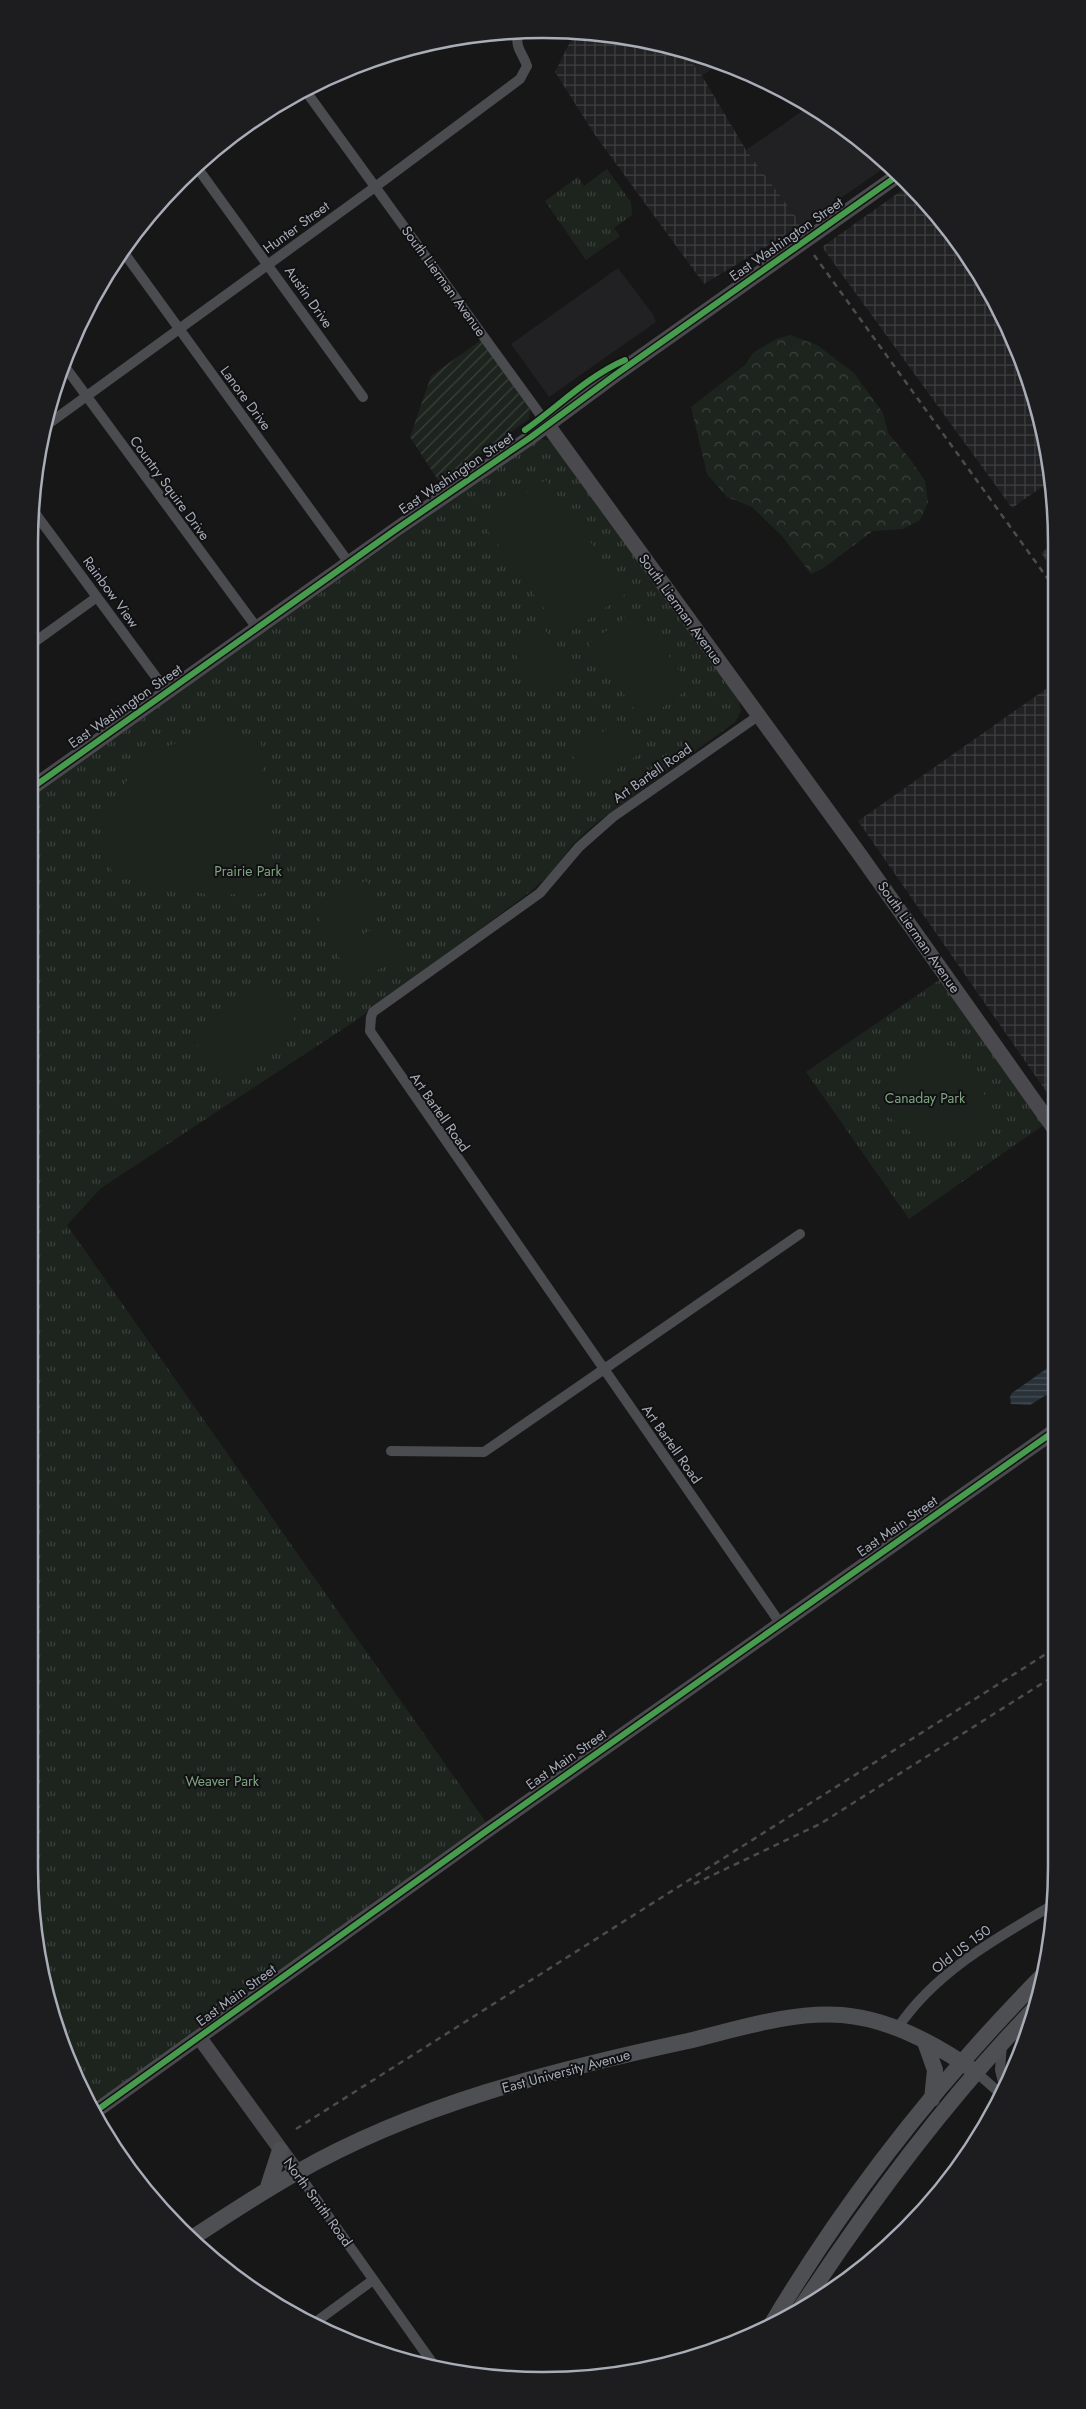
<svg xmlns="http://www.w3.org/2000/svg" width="1086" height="2409" viewBox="0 0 1086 2409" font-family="Jost,sans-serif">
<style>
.built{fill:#212123}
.industrial{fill:url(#industrial-grid)}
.grass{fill:url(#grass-tufts)}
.forest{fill:url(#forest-crowns)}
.garden{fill:url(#garden-furrows)}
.pitch{fill:#1d241e}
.water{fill:url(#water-rules)}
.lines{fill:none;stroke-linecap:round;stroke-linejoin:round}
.street{stroke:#4b4c50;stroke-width:10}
.secondary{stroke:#4a4a4e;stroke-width:15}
.primary{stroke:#4d4f52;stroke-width:16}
.rail{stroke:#4b4c4f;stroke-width:2.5;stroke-dasharray:6 5;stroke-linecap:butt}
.cycleway-casing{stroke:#111113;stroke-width:9}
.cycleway{stroke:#469c4c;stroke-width:6}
.labels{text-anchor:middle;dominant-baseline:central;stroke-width:4;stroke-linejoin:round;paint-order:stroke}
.street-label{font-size:14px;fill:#a8adb8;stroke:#111113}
.park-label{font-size:14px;fill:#7fa381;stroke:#111113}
.rim{fill:none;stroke:#a8adb8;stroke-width:2.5}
</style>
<defs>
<pattern id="industrial-grid" width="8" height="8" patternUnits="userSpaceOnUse" patternTransform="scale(1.25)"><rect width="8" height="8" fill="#212123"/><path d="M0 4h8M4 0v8" fill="none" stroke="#3e3f41"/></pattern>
<pattern id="grass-tufts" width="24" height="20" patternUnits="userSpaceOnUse" patternTransform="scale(1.25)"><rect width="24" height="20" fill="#1d241e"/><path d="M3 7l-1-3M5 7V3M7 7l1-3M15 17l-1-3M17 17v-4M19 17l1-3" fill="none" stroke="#3b413d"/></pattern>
<pattern id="forest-crowns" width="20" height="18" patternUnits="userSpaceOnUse" patternTransform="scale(1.25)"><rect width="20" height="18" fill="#1d241e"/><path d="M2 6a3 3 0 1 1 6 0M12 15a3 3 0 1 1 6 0" fill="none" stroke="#3b413d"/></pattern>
<pattern id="garden-furrows" width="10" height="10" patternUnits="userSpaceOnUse" patternTransform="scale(1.25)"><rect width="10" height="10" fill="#1d241e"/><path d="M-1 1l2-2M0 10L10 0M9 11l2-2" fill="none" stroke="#3b413d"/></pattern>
<pattern id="water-rules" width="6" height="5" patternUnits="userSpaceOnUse" patternTransform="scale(1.25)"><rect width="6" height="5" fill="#2a3239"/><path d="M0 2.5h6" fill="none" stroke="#464d54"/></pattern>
</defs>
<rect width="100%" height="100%" fill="#171717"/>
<path class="built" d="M683 51 721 62 702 76Z
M808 107 856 135 887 166 802 225 746 150Z
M618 268 652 313 656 322 549 397 511 344Z"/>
<path class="industrial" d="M575 32 643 39 683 51 702 76 746 150 802 225 704 284 595 135 555 72Z
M908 186 951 230 1018 346 1053 479 1012 508 822 247Z
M1053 544V570L1041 553Z
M1053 684 1055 1104 858 821Z"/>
<path class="grass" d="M607 169 631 202 632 215 614 228 620 236 586 260 545 201 578 177 584 186Z
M541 439 553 441 739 701 741 711 735 722 596 823 573 844 552 872 530 892 355 1021 101 1188 67 1225 490 1828 91 2109 56 2032 39 1966 29 1866V799L535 441Z
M942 978 1045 1124 909 1219 806 1072Z"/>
<path class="forest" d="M790 335 817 345 854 373 883 413 888 433 910 459 925 481 928 503 920 520 903 529 873 531 822 569 811 574 782 536 752 507 727 497 707 474 691 407 745 365 753 353 776 339Z"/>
<path class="garden" d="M481 340 530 410 529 419 440 483 410 437 431 376Z"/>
<path class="pitch" d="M546 480 627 593 564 636 483 524Z
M636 610 691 687 643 721 588 644Z
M539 622 574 670 543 692 508 644Z
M620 720 642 752 593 785 571 754Z
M219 727 261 743 271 860 267 861 266 889 261 894H231L230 898 113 877 101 830 139 757Z
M366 881 383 914 331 942 313 908Z
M387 922 405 956 352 983 335 949Z
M269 982 301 1031 222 1082 190 1033Z
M944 1045 955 1047 1002 1123C955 1154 902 1142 870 1095Z"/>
<path class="water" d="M1056 1362V1389L1030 1405 1011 1404 1010 1397 1012 1393Z"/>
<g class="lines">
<path class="street" d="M305 90 547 424
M196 166 363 397
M122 250 349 563
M63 364 257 628
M44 427 375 187 520 79 527 66C522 51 515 50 518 31
M32 509 167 692
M29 646 97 597
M758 716 613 817 579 847 540 893 373 1012 371 1017 370 1031 780 1623
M391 1451 484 1452 800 1234
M897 2029C934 1973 996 1938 1053 1905
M1002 2044 1000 2070 1005 2090
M977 2073 1002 2095
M297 2172 436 2368
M313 2324 373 2280"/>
<path class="secondary" d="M547 424 858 852 1055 1130
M29 790 398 528 531 437 615 375 897 176
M199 2037 297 2172
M93 2113 485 1832 1056 1430"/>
<path class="primary" d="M925 2042 935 2070 932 2099
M267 2190 280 2150
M192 2238C226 2216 260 2193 296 2173 416 2104 554 2070 688 2041 738 2029 791 2011 842 2015 891 2019 938 2045 977 2073
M798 2312C868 2205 945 2101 1034 2009
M771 2325C847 2197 941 2078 1045 1973"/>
<path class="rail" d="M814 255 1053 586
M694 1884 820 1824 1057 1674
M296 2129 1057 1647"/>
<defs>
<path id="cycleway" d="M525 430C558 407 588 376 625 360
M29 790 398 528 531 437 615 375 897 176
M93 2113 485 1832 1056 1430"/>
</defs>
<use href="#cycleway" class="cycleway-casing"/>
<use href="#cycleway" class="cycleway"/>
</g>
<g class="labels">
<g class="street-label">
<text transform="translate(296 227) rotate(-36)">Hunter Street</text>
<text transform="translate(786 239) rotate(-35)">East Washington Street</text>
<text transform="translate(444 281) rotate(54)">South Lierman Avenue</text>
<text transform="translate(309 297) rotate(55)">Austin Drive</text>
<text transform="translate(246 398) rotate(54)">Lanore Drive</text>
<text transform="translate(456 473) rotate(-34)">East Washington Street</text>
<text transform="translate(170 488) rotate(54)">Country Squire Drive</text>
<text transform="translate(111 592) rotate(54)">Rainbow View</text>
<text transform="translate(681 609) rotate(54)">South Lierman Avenue</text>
<text transform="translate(125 706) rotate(-35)">East Washington Street</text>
<text transform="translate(652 773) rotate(-35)">Art Bartell Road</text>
<text transform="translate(919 937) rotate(55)">South Lierman Avenue</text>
<text transform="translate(440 1112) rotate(55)">Art Bartell Road</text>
<text transform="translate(672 1444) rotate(55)">Art Bartell Road</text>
<text transform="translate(897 1526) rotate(-35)">East Main Street</text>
<text transform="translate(566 1759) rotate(-35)">East Main Street</text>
<text transform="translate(961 1949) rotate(-37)">Old US 150</text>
<text transform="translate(236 1995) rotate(-36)">East Main Street</text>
<text transform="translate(566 2071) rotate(-15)">East University Avenue</text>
<text transform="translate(318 2202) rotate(54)">North Smith Road</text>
</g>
<g class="park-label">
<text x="248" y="871">Prairie Park</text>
<text x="925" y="1098">Canaday Park</text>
<text x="222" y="1781">Weaver Park</text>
</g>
</g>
<path d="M0 0H1086V2409H0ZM543 38H543A505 505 0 0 1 1048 543V1867A505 505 0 0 1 543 2372H543A505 505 0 0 1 38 1867V543A505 505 0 0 1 543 38Z" fill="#1d1d20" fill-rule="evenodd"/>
<path class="rim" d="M543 38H543A505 505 0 0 1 1048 543V1867A505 505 0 0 1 543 2372H543A505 505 0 0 1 38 1867V543A505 505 0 0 1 543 38Z"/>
</svg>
